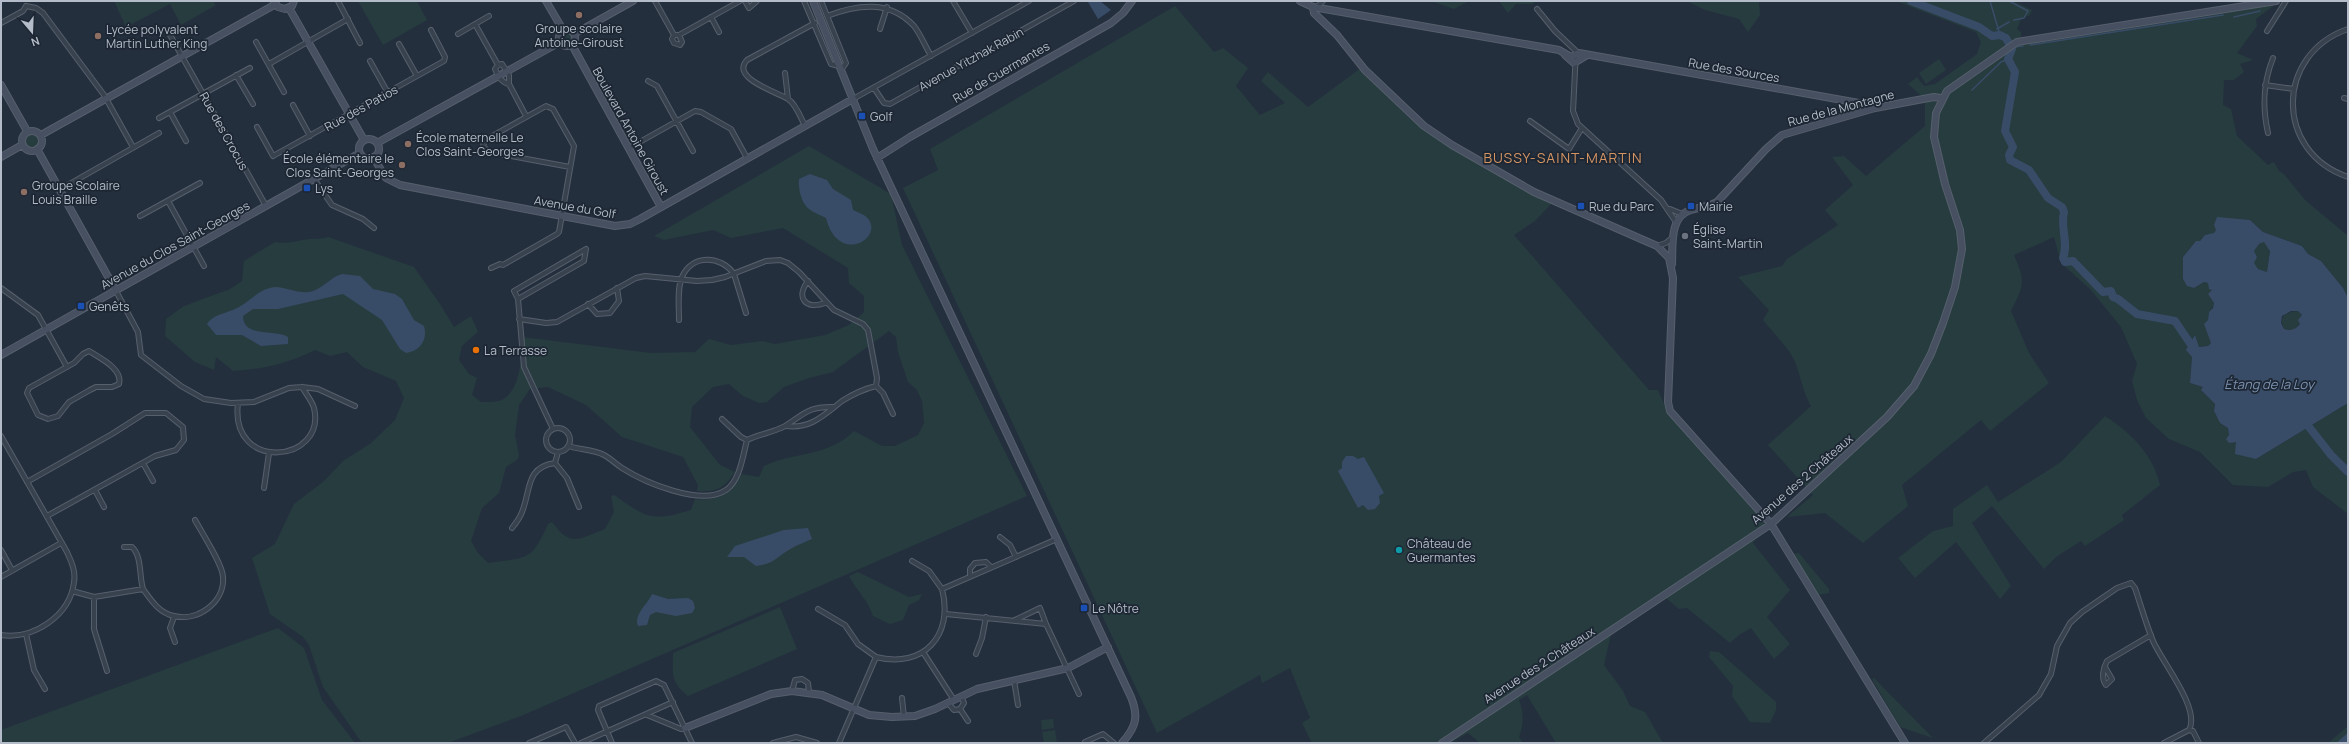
<svg xmlns="http://www.w3.org/2000/svg" width="2349" height="744" viewBox="0 0 2349 744" font-family="Manrope,sans-serif">
<style>
.green{fill:#263c3f;fill-rule:evenodd}
.water{fill:#394c67;fill-rule:evenodd}
.lines{fill:none;stroke-linecap:round;stroke-linejoin:round}
.stream{stroke:#394c67;stroke-width:1.5}
.river{stroke:#394c67;stroke-width:8}
.street-casing{stroke:#565f6c;stroke-width:6}
.secondary-casing{stroke:#565f6c;stroke-width:8}
.street{stroke:#38414e;stroke-width:4}
.secondary{stroke:#465061;stroke-width:6}
.education-dot{fill:#8d6e63;stroke:#1d2633;stroke-width:1.5}
.transit-dot{fill:#1a4fb4;stroke:#1d2633;stroke-width:1.5}
.worship-dot{fill:#6b7280;stroke:#1d2633;stroke-width:1.5}
.food-dot{fill:#e8710a;stroke:#1d2633;stroke-width:1.5}
.culture-dot{fill:#0f9aa8;stroke:#1d2633;stroke-width:1.5}
.labels{text-anchor:middle;dominant-baseline:central;stroke-width:3.5;stroke-linejoin:round;paint-order:stroke}
.poi-label{font-size:12px;fill:#b4bcc9;stroke:#1d2633;text-anchor:start}
.street-label{font-size:12px;fill:#b4bcc9;stroke:#1d2633}
.water-label{font-size:13px;font-style:italic;fill:#7c92b1;stroke:#1d2633}
.quarter-label{font-size:14px;letter-spacing:1px;fill:#d59563;stroke:#1d2633}
</style>
<rect width="100%" height="100%" fill="#242f3e"/>
<path class="green" d="M114 1H213L216 5 181 25 170 4 126 27Z
M358 1H417L427 20 383 45Z
M1431 1H1469L1454 9Z
M1499 1H1535L1533 4H1516L1508 13Z
M1687 1H1759L1760 15 1748 32 1739 19 1705 10Z
M1896 1H2013L2032 10 2030 15 2021 19 2017 29 2021 32V37L2015 39V44L2276 4 2256 19 2257 26 2237 53 2253 60 2240 64 2244 72 2234 80H2224L2223 105 2231 109 2237 136 2268 165 2274 162 2279 171 2284 174 2305 200 2348 236V298L2343 288 2321 261 2308 254 2302 246 2263 232 2250 220 2217 218 2216 230 2214 234 2205 235 2200 241H2196L2183 257V279L2187 285 2194 288 2204 282 2208 283 2213 290 2208 294 2214 303C2213 308 2210 310 2209 314 2206 325 2208 333 2211 343L2208 346 2199 347 2195 335 2187 350 2192 357 2190 383 2204 387 2201 390 2215 404 2214 411 2220 423 2228 428 2229 435 2236 442V449L2256 459 2348 403V514L2313 487 2306 470 2293 472 2268 487 2233 485 2200 452 2169 439 2146 418 2137 400 2132 381 2137 364 2121 327 2090 289 2061 263 2054 237 2014 255C2026 283 2024 284 2011 311L2029 353 2049 383 1990 431 1981 420 1902 485 1908 506 1863 543 1825 513 1787 517 1813 495 1768 445 1811 406C1801 390 1801 371 1791 354 1784 344 1771 330 1763 320L1769 310 1738 277 1782 266 1787 259 1838 225 1825 210 1853 185 1832 157 1844 156 1866 176 1925 126V99L1908 84 1917 77 1924 86 1935 84 1977 54 1981 42 1976 32Z
M1175 6 1214 52 1223 48 1248 68 1236 86 1260 115 1285 103 1261 81 1268 72 1308 107 1361 68 1408 117 1533 194 1553 202 1535 221 1514 235 1649 390H1658L1668 413 1765 523 1753 543 1790 590 1767 617 1790 644 1774 659 1751 628 1739 635 1730 643 1687 608 1679 609 1666 598 1611 634 1604 665 1623 691 1630 706 1645 712 1663 743H1556L1527 695 1519 700C1524 714 1524 723 1519 737L1523 743H1480L1468 733 1450 743H1312L1302 723 1310 718 1290 668 1262 683 1260 675 1157 733 903 188 938 170 930 149Z
M561 38a6 6 0 1 1 12 0a6 6 0 1 1-12 0Z
M1939 59 1946 70 1926 84 1919 73Z
M24 140a8 8 0 1 1 16 0a8 8 0 1 1-16 0Z
M809 146 891 194 902 245 1027 496 521 716 448 743H362L323 687 309 645 303 637 270 614 252 558 275 544 294 504 324 481 343 461 371 443 395 420 404 398 396 381 363 367 347 352 330 356 315 350C288 364 262 369 233 371L216 357 214 370 195 362 165 336 166 319 184 306 230 289 242 281 244 261 275 242C286 244 292 242 303 240 312 238 319 240 328 237L414 267 440 304 454 327 471 316 478 332 462 346 459 360 469 374 477 378 472 395 481 402C486 402 494 402 499 401 521 394 522 356 522 337L651 353 695 352 709 339 731 345 762 341 775 344 825 335 849 325 864 312V296L849 283 848 268 783 228 731 238 713 230 664 240 654 236ZM889 331 896 337 898 352 908 382 917 390 922 401 924 423 918 435 895 446H882L854 431C826 458 796 451 764 466L759 477 741 474C733 495 716 501 695 499L691 510C651 522 647 518 614 495L611 496 614 512 605 529C578 539 571 548 552 522L548 524C531 562 528 557 488 563L478 553 471 541 482 508 499 493 506 467 517 460 519 456 515 435 519 405 530 389 548 387 586 405 622 437 683 457 698 485 697 491C718 492 723 489 735 472L720 465 690 427 692 407 713 387 729 384 743 396 759 403 767 402 784 387 809 378 833 372Z
M2264 242 2270 250 2267 272 2258 269 2253 263 2257 257 2254 251 2259 244Z
M2298 311 2302 315 2300 324 2293 330 2284 329C2278 316 2286 312 2298 311Z
M2105 416C2131 433 2153 454 2160 485L2122 515 2124 520 2085 546 2081 541 2056 557 2044 569 1992 506 1972 523 2011 586 2000 599 1956 542 1915 578 1898 558 1933 531 1953 526V509L1987 485 1998 502 2061 462Z
M1799 553 1829 589V593L1817 595 1794 570 1793 554Z
M858 572 909 597 922 594 919 600 909 605 903 620 890 624 873 616C868 600 856 590 849 576Z
M780 607 797 649 688 696C670 681 673 675 673 653Z
M278 628 304 648 322 700 355 743H1V730Z
M1710 651 1719 652 1776 702V710L1770 723 1750 722 1732 696 1733 686 1709 657Z
M1874 678 1933 738 1900 727 1872 679Z
M1053 719 1054 728 1042 730 1041 720Z
M2348 726V743H2328Z
M1055 730 1057 743H1044L1042 732Z"/>
<path class="water" d="M1090 1H1100L1111 10 1098 19 1088 2Z
M810 174 827 180 833 189 851 200 853 210C859 213 865 214 869 220 882 239 838 265 826 218 821 215 814 213 809 209 801 203 798 188 799 179Z
M2217 217 2250 220 2263 232 2302 246 2308 254 2321 261 2343 288 2348 298V403L2256 459 2235 454 2236 442 2229 443 2226 439 2229 435 2228 428 2220 423 2214 411 2215 404 2201 390 2203 387 2190 383 2192 357 2186 350 2195 335 2199 347 2208 346 2211 343 2204 324 2208 320 2209 312 2213 308 2214 303 2208 294 2212 290 2209 289 2208 283 2204 282 2194 288 2187 286 2183 279V257L2196 241H2200L2205 235 2214 233 2216 230 2214 225ZM2264 242 2270 251 2267 272 2258 269 2254 263 2257 257 2254 251 2259 244ZM2291 311H2298L2302 315 2298 320 2300 324C2295 330 2291 331 2284 329L2281 323 2282 316Z
M342 274 360 276 373 289 395 294 402 299 414 320 424 326C428 340 420 351 406 353L400 349 382 320 343 294 278 309H253L243 316C243 338 274 329 288 337V344L261 346 242 335H216L207 324C213 314 229 313 239 307 252 300 261 287 277 287 289 288 301 295 313 291 324 287 331 277 342 274Z
M1346 456H1353L1358 459 1364 457 1384 493 1379 496 1380 503 1375 509 1368 510 1363 505 1358 508 1338 471 1342 468V462Z
M808 528 812 539C806 542 799 544 792 548 777 556 775 564 756 566L744 557H727L735 546 784 530Z
M652 594 668 599 688 598 693 601 695 608 692 613 676 616 656 612 650 615 647 625 638 626C633 615 648 604 652 594Z"/>
<g class="lines">
<path class="stream" d="M1990 1 2000 35
M2009 1 2028 11 2024 18 2014 20
M2234 17 2260 11
M1997 29 2009 22
M2030 45 2223 15
M2015 47 2023 46
M1972 90 2001 62 2008 59"/>
<path class="river" d="M1911 1 1979 27 1992 36 2000 35 2006 38 2012 49 2008 59 2015 72 2005 131 2013 147 2009 155 2010 160 2029 170 2048 198 2062 207 2064 212C2060 228 2069 243 2063 258L2065 262 2073 261 2103 292 2111 291 2113 297 2118 299 2137 314 2175 321 2196 352
M2302 418 2331 455 2348 472
M2342 743 2348 738"/>
<defs>
<path id="street" d="M338 1 360 43
M655 1 674 35H679L740 1
M745 1 749 8 757 1
M804 1 831 64 839 66
M821 1 846 63 841 70
M953 1 972 33
M26 6 36 8 43 13 104 95 133 147
M1317 7 1323 1
M1537 9 1555 31 1576 51 1573 111 1578 124 1661 200 1676 222
M827 16C858 4 890 0 914 26 921 35 925 46 931 56
M711 17 719 32
M1 23 23 11 26 6
M475 24 498 65
M880 29 887 7
M2348 29C2275 54 2274 152 2348 177
M2267 31 2286 1
M458 34 489 16
M170 35 266 206
M674 35 672 39 674 43 680 45 682 42 679 35
M256 42 284 92
M399 44 417 76
M370 61 388 93
M269 64 348 19
M502 64 509 75V84C502 83 497 75 495 69L498 65Z
M785 73 788 99
M236 75 253 104
M648 81 657 86 693 151
M509 84 526 116
M2265 85 2294 89
M874 88 884 103 890 104 1074 1
M2344 98 2348 99
M853 99 1029 1
M293 105 310 136
M170 112 186 141
M159 118 250 68
M1530 121 1569 149 1582 128
M805 126C801 118 796 104 788 99 777 92 730 78 747 60L815 23
M257 127 273 156 444 61 445 57 431 30
M2268 133C2262 106 2263 83 2273 58
M629 148 695 111 701 112 731 129 747 158
M314 179 332 205 363 219 374 228
M59 190 159 133
M168 201 204 266
M1670 209 1682 214
M140 216 200 183
M1657 246 1666 243 1673 237
M586 249 584 261 518 299 514 291Z
M491 268 500 264 503 265 557 234 559 232 574 146 553 109 546 106 485 140 483 146 489 152 570 167
M808 281C795 298 806 310 825 303
M1 288 38 315 67 367
M116 291 138 332 141 355 181 386 204 399 231 403 254 402 289 388 302 387 318 389 355 406
M518 299 524 367 553 429
M588 304 597 314 610 313 619 301 617 288
M519 319 546 323 557 322 636 278 645 276 697 281 712 280 725 277 766 261 780 260 788 263 799 272 834 310 863 324 868 330 877 378 876 386
M679 320C679 307 677 288 682 277 692 254 721 255 734 274L746 313
M89 351C100 358 123 369 119 384L112 387H96L90 390 69 402 58 416 48 419 38 415 27 393 29 388 74 363 83 354Z
M876 386 883 393 893 414
M238 403C229 473 327 463 314 408 312 401 306 394 302 387
M722 419 741 437 747 440
M786 426C811 429 824 415 842 401 853 394 864 389 876 386
M546 440a12 12 0 1 1 24 0a12 12 0 1 1-24 0Z
M1 436 67 552C71 561 76 571 74 582 70 616 33 640 1 635
M568 446C580 450 593 449 604 455 610 458 616 464 622 468 644 482 701 507 726 490 740 481 743 455 747 440 759 434 775 432 785 426 804 414 809 406 834 407
M143 463 153 481
M555 463 567 478 579 507
M27 482 112 434 145 413H166L183 427 184 440 176 450 155 456 47 516
M264 488 269 453
M95 490 104 507
M512 528C516 523 520 518 522 512 531 491 525 467 555 463L558 452
M1000 537 1010 545 1016 557
M124 547H132C142 556 139 576 143 589
M1 550 12 570
M912 561 929 571 942 589
M970 576V569L975 563 986 562 991 567
M1 577 61 543
M72 591 94 597 143 589C151 600 159 613 174 616 198 622 225 602 223 577 223 565 202 533 195 520
M94 597V629L107 671
M818 609 845 625 858 644 876 657
M946 614 1046 624 1079 694
M174 617 170 628 175 642
M1015 620 1040 608 1046 624
M26 634 34 670 45 689
M923 652 954 700
M976 654 982 638 986 617
M2105 667 2112 679 2106 685C2101 679 2103 668 2107 661L2151 635
M1014 680 1018 705
M792 691 795 680 802 679 808 683 809 692
M902 698 904 717
M948 703 954 710 960 709 964 703 961 696
M960 709 968 721
M647 715 681 729 685 728
M2189 730 2193 731 2199 743
M1085 742 1103 734 1114 743
M529 743 566 727 575 743
M581 743 673 702
M612 743 598 710 599 706 656 681 664 685 692 743
M773 743 796 737 817 743
M839 743 876 657C924 669 954 635 942 589L1057 539
M1984 743 2039 695 2051 674 2057 646 2070 623 2082 612 2117 588 2131 583 2135 588C2141 606 2146 624 2153 641 2162 662 2201 709 2189 730
M2164 743 2189 730"/>
<path id="secondary" d="M546 1 563 30
M813 1 873 149 1131 697C1139 717 1136 727 1122 743
M1300 1 1313 7 1559 50 1571 57 1579 53 1870 105 1875 108
M274 2 278 7 285 9 292 6 294 1
M1313 7 1314 13 1337 35 1365 70 1424 126 1452 145 1534 192 1657 246 1669 258 1673 278 1668 402 1670 411 1771 524 1905 743
M289 8 364 140
M559 38a8 8 0 1 1 16 0a8 8 0 1 1-16 0Z
M574 34 633 1
M572 45 661 207
M1565 55 1574 63 1587 55
M1 85 27 131
M22 141a10 10 0 1 1 20 0a10 10 0 1 1-20 0Z
M41 135 276 4
M359 149a10 10 0 1 1 20 0a10 10 0 1 1-20 0Z
M377 143 560 42
M37 149 116 291
M1 157 22 145
M373 157 386 178 400 185 615 226 630 224 640 219 853 99
M877 158 910 137 1111 23 1123 13 1132 1
M1672 264C1673 246 1669 216 1691 210 1700 207 1709 207 1717 202L1766 149 1782 135 1875 108 1934 97 1941 98
M1 355 360 153
M685 728 771 694 792 691 822 695 869 715 892 717 915 716 935 709 977 689 1068 668 1108 647
M1442 743 1771 524 1887 417 1914 386 1931 354 1943 323 1955 287 1962 249 1960 230 1945 184 1934 137 1936 113 1947 91 2017 42 2276 1"/>
</defs>
<use href="#street" class="street-casing"/>
<use href="#secondary" class="secondary-casing"/>
<use href="#street" class="street"/>
<use href="#secondary" class="secondary"/>
</g>
<g class="education-dot">
<circle cx="579" cy="15" r="4"/>
<circle cx="98" cy="36" r="4"/>
<circle cx="408" cy="144" r="4"/>
<circle cx="402" cy="165" r="4"/>
<circle cx="24" cy="192" r="4"/>
</g>
<g class="transit-dot">
<rect x="858" y="112" width="8" height="8" rx="2"/>
<rect x="303" y="184" width="8" height="8" rx="2"/>
<rect x="1577" y="202" width="8" height="8" rx="2"/>
<rect x="1687" y="202" width="8" height="8" rx="2"/>
<rect x="77" y="302" width="8" height="8" rx="2"/>
<rect x="1080" y="604" width="8" height="8" rx="2"/>
</g>
<circle class="worship-dot" cx="1685" cy="236" r="4"/>
<circle class="food-dot" cx="476" cy="350" r="4"/>
<circle class="culture-dot" cx="1399" cy="550" r="4"/>
<g class="labels">
<g class="poi-label">
<text x="579" y="28" text-anchor="middle">Groupe scolaire<tspan x="579" dy="14">Antoine-Giroust</tspan></text>
<text x="106" y="29">Lycée polyvalent<tspan x="106" dy="14">Martin Luther King</tspan></text>
<text x="870" y="116">Golf</text>
<text x="416" y="137">École maternelle Le<tspan x="416" dy="14">Clos Saint-Georges</tspan></text>
<text x="394" y="158" text-anchor="end">École élémentaire le<tspan x="394" dy="14">Clos Saint-Georges</tspan></text>
<text x="32" y="185">Groupe Scolaire<tspan x="32" dy="14">Louis Braille</tspan></text>
<text x="315" y="188">Lys</text>
<text x="1589" y="206">Rue du Parc</text>
<text x="1699" y="206">Mairie</text>
<text x="1693" y="229">Église<tspan x="1693" dy="14">Saint-Martin</tspan></text>
<text x="89" y="306">Genêts</text>
<text x="484" y="350">La Terrasse</text>
<text x="1407" y="543">Château de<tspan x="1407" dy="14">Guermantes</tspan></text>
<text x="1092" y="608">Le Nôtre</text>
</g>
<g class="street-label">
<text transform="translate(971 59) rotate(-29)">Avenue Yitzhak Rabin</text>
<text transform="translate(1734 70) rotate(10)">Rue des Sources</text>
<text transform="translate(1001 72) rotate(-30)">Rue de Guermantes</text>
<text transform="translate(361 108) rotate(-29)">Rue des Patios</text>
<text transform="translate(1841 108) rotate(-15)">Rue de la Montagne</text>
<text transform="translate(224 131) rotate(61)">Rue des Crocus</text>
<text transform="translate(631 131) rotate(61)">Boulevard Antoine Giroust</text>
<text transform="translate(575 207) rotate(10)">Avenue du Golf</text>
<text transform="translate(175 245) rotate(-29)">Avenue du Clos Saint-Georges</text>
<text transform="translate(1802 479) rotate(-41)">Avenue des 2 Châteaux</text>
<text transform="translate(1539 665) rotate(-33)">Avenue des 2 Châteaux</text>
</g>
<g class="water-label">
<text x="2269" y="384">Étang de la Loy</text>
</g>
<g class="quarter-label">
<text x="1563" y="157">BUSSY-SAINT-MARTIN</text>
</g>
</g>
<rect width="2349" height="744" fill="none" stroke="#b4bcc9" stroke-width="4"/>
<g transform="translate(32 32) rotate(161)" stroke="#1d2633" stroke-width="3" paint-order="stroke">
<path d="M0-3L7 15L0 10L-7 15Z" fill="#b4bcc9"/>
<text y="-6" font-size="11" font-weight="bold" text-anchor="middle" fill="#b4bcc9">N</text>
</g>
</svg>
